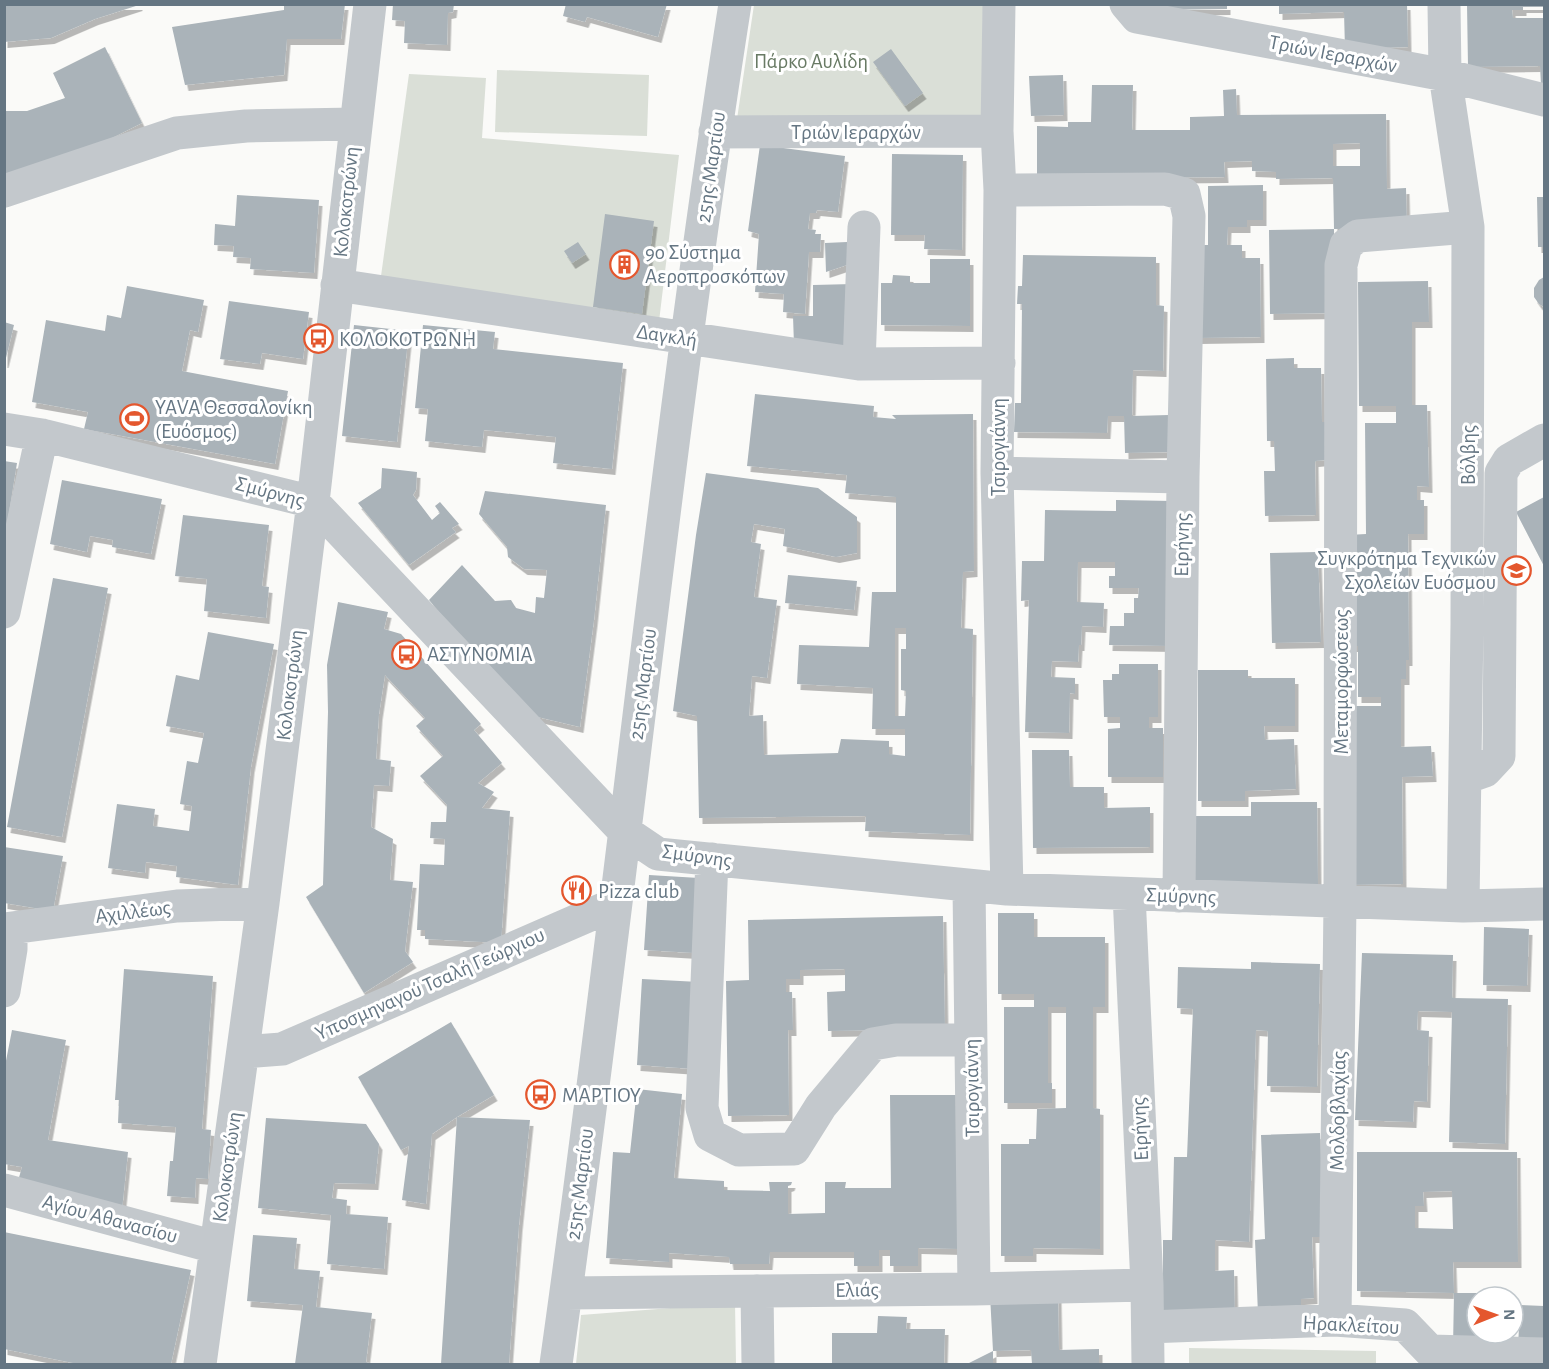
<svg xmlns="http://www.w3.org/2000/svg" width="1549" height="1369" viewBox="0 0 1549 1369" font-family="'Alegreya Sans',sans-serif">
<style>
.green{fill:#dadfd7}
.building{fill:#aab3b9;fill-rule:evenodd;filter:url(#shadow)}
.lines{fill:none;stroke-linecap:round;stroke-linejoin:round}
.minor{stroke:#c3c8cc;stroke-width:33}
.labels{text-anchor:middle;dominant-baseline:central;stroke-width:6;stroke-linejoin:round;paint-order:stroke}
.street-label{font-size:21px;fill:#657683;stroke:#fff}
.park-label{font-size:21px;fill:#687a64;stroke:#fff}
.poi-label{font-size:21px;fill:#657683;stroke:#fff;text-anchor:start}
</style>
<defs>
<filter id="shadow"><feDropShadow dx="3.5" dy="6" stdDeviation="0" flood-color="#0004"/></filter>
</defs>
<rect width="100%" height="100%" fill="#fafaf8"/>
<path class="green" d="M754 5H983L982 115 737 119Z
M497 70 649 75 647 136 495 132Z
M409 74 486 78 482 138 679 155 658 330 381 276Z
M735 1303 736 1364H576L581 1315Z
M1189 1348 1376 1351V1364H1189Z"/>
<path class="building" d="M4 4H139V5L95 19 51 38 4 42Z
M284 4H345L341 39H287L284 75 185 85 172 27 284 10Z
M393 4H454L453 12 448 13 447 45 404 43 405 21 392 20Z
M566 4H667L658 37 587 17 585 22 563 16Z
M1146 4H1227V9L1156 10Z
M1279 4H1407L1408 47 1345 49 1344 12 1279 14Z
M1467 4H1544V7H1523V10H1512L1513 18H1544V85H1541L1540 66 1468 67Z
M105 47 142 123 90 149 4 175V111H27L65 98 53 73Z
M891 49 923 93 905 106 873 62Z
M1063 75 1064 115 1031 116 1029 76Z
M1092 85H1133L1132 130H1190V117L1224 116 1223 90 1236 89 1237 115 1386 114 1387 189 1406 188 1407 228 1334 229 1333 178 1276 179V172L1252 171V161L1224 162 1225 177 1037 179V126L1068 127V122H1091ZM1360 143V166H1333V144Z
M760 145 845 156 838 212 817 210 816 213H810L808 229 816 230 815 234H821L820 252H809L805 314 783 312 784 294 755 292 759 234 748 231Z
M892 154 963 155 962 250 924 249 925 235H891Z
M1263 185V220H1247V227H1228L1227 245H1242V258H1260L1261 337 1197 338 1203 245H1208V186Z
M237 195 319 200 314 273 250 269 251 258 233 257 234 246 214 245 215 224 235 226Z
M1537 197H1544V247H1538Z
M605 214 654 221 642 314 593 307Z
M1334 229 1335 313 1270 314 1269 230Z
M578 242 586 254 572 263 564 251Z
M847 242V265L826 272 825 243Z
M1023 255 1156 257V305L1164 306 1163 371 1133 370 1132 416 1169 415 1170 452 1125 453 1124 416H1108L1107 433 1014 432 1015 403H1021L1022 304H1017L1018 286H1022Z
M930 259H970V326L881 325V283H892L893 275 910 276V283H930Z
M1544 277V307L1539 304 1534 297V288L1539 280Z
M1428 281 1429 322H1412V405H1427L1429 487 1417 486V500H1424V534H1408L1409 660H1406V679H1401V747L1431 746 1433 776 1402 777 1403 884 1346 885 1344 706H1381V697H1358V646H1349L1348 535 1366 534 1365 423H1396V406H1359L1358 282Z
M853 284V343L824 353 794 345 793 316H813V285Z
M127 286 204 300 198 332 190 330 182 371 288 391 275 464 84 429 88 412 32 402 46 320 105 331 107 315 121 318Z
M229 301 309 312 303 359 262 353 260 364 220 359Z
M4 322 14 325 5 362H4Z
M354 325 409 331 397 442 342 436Z
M423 325 495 332 493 349 623 363 612 469 553 463 556 437 484 430 482 447 425 441 428 409 415 408Z
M1294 358V368H1321L1322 422H1332L1326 460 1315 461 1316 515 1265 516 1264 471H1275L1274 441H1267L1266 359Z
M755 394 874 406 873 417 896 419 892 415 973 414 974 571 963 572 961 628 973 629 970 835 865 831 866 816 699 818 697 716 673 711 696 535 706 473 818 488 857 517V553L836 557 783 546 785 529 754 524 751 542 761 544 754 597 777 600 767 678 752 676 749 716 763 715 764 755 838 753 841 739 889 741V754L905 756V729H872L873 688 797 684 799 645 869 647 872 592H896V497L845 493 847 475 747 466ZM895 628H906V649H901V690L906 691 905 716H895Z
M4 461 17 463 6 531H4Z
M382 468 417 472 416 490 413 495 432 520 440 513 435 506 440 502 459 524 452 528 456 532 409 565 358 503 381 488Z
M62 480 162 499 151 554 112 547 113 540 90 536 87 552 50 544Z
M485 491 606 505 594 620 580 727 525 714 429 600 462 565 495 601 511 600 516 608 535 613 536 597 544 598 547 570 524 569 508 557 507 547 479 514Z
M1544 497V566L1516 512Z
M1116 500 1173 501 1171 646 1109 645 1110 626H1124V613H1134V598H1138L1139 588H1109V576H1115V562H1078L1077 602 1104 603 1103 627 1082 626 1081 645H1079L1078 662 1052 661 1051 677 1075 678V694L1070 693 1069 733 1025 732 1029 600 1021 601 1022 561H1044L1045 510 1116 511Z
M183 515 269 525 262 586 269 587 266 618 204 611 207 579 175 576Z
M1318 552 1321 642 1272 643 1270 553Z
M788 575 857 581 854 610 785 603Z
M53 578 108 588 62 837 7 827Z
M338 602 388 612 384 629 401 634 481 724 474 730 502 763 478 783 494 792 482 808 510 811 501 943 425 939V930H417L420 864 444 865 445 839 430 838 431 822H446L447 805 420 776 443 756 416 726 425 718 385 675 379 714 376 759 391 761 389 786 374 785 371 827 393 839 390 880 413 882 405 951 413 962 364 993 306 897 323 885 328 712 327 665Z
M208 632 274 644 251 767 238 885 176 877 177 866 146 862 145 873 108 868 117 804 155 809 153 826 189 831 192 806 180 804 187 761 198 763 204 733 166 726 176 675 199 680Z
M1119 664H1158V717H1149V728H1163V777H1108V729L1120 728V717H1104L1103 680H1112V674H1119Z
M1198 670H1248V678H1295V726H1264L1265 740 1294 739 1296 789 1245 791V801H1198Z
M1032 750H1069L1070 787H1104V808L1150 807V847L1033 848Z
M1251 802H1317L1318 884 1189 885V816H1251Z
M4 847 63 856 53 911 4 903Z
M649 875 699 878 694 953 644 950Z
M998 913H1034V937H1105V1007H1093V1108L1100 1109V1249L1033 1248V1256H1001V1144H1029V1139H1036L1037 1109 1066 1108V1007H1048V1083H1052V1103H1004V1007H1034V994H998Z
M943 916 945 1029 828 1031 827 992 845 991V969L800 970V979H786V992H792L793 1030H788L789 1115 728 1116 726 981 749 980 748 920Z
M1484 927 1529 929 1527 986 1483 985Z
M1362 953 1453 955 1452 998 1508 999 1505 1144 1449 1142 1452 1012 1418 1011 1417 1030 1429 1031 1427 1102 1414 1101 1413 1122 1355 1120Z
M1251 962 1320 964 1317 1087 1267 1086 1268 1031 1256 1030 1249 1242 1215 1240V1271L1234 1270 1235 1321H1163V1240H1172L1174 1157H1187L1193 1009 1177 1008 1178 967 1251 969Z
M124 969 213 976 202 1129 211 1130 208 1179 196 1178 195 1198 167 1196 170 1161H173L176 1127 118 1123 119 1100H115Z
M642 979 699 982 694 1069 637 1065Z
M451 1022 494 1095 457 1117 530 1120 519 1225 509 1364H441L457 1117 432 1134 426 1204 402 1200 409 1146 401 1150 358 1077Z
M12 1030 66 1040 48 1140 128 1152 122 1210 18 1181 22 1167 4 1164V1071Z
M637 1089 682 1094 674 1178 724 1181V1190L770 1191 769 1182H792L791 1185 788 1186V1214L825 1213V1182H846L845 1188H891L890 1095H959V1249L918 1248V1266H890V1250H879V1266H854V1252H770L769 1264H730L729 1257 669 1253V1262L606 1258 613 1152 630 1153Z
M266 1118 366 1124 379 1144 375 1184 334 1183 332 1198 347 1200 346 1214 388 1217 384 1269 327 1264 331 1215 258 1208Z
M1320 1133 1324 1237H1312L1314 1298 1301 1299V1312L1258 1314 1255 1240 1265 1239 1261 1135Z
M1357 1152H1517L1518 1262H1453L1454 1293 1357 1291ZM1452 1191 1453 1229 1415 1228V1206H1424L1423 1192Z
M4 1232 191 1270 171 1364H78L4 1349Z
M253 1235 297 1238 294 1269 320 1271 316 1307 372 1313 366 1362 371 1364H295L303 1305 247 1301Z
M1058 1293 1059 1350 1099 1349V1364H1032L1031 1350 993 1351 990 1295Z
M1454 1293H1510V1297H1477V1333H1503V1347H1453Z
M1520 1305 1544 1306V1349L1518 1348Z
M878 1316 907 1317 906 1329H945L944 1364H832V1333H877Z
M993 1351V1364H967Z"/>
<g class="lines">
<path class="minor" d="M999 4 997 131 1000 190 997 473 1007 889
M1126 4 1137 17 1445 75 1544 100
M1444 4 1445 75 1468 227 1467 624 1463 906
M715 132 997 131
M1000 190 1165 189 1184 194 1189 216 1183 477 1179 896
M4 191 177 133 246 126 355 124
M337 285 859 364 999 363
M859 364 864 227
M4 429 42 435 313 502 624 831 658 854 1007 889 1463 906 1544 904
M997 473 1183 477
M4 612 42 435
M1465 778 1485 771 1499 756 1501 473 1509 460 1544 440
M712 859 702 1108 710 1135 739 1150 794 1149 821 1106 873 1044 896 1040H971
M969 886 974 1289
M1129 894 1147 1285 1148 1364
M4 929 177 906 263 903
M4 991 11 949V929
M243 1052 282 1049 615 904
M4 1190 215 1247
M757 1291 758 1364
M566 1293 974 1289 1147 1285
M1335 1320 1340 902 1341 265 1346 245 1358 236 1468 227
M1148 1327 1335 1320 1405 1325 1430 1351 1544 1354
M200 1364 263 903 313 502 370 4
M556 1364C620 912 664 456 735 4"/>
</g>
<defs>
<symbol id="building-ring" viewBox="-11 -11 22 22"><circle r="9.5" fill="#fff" stroke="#e4572e" stroke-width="1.5"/><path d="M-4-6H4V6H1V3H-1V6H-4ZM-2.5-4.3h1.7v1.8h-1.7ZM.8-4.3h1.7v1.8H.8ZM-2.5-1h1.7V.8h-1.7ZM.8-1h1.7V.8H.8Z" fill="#e4572e"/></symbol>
<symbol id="bus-ring" viewBox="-11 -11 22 22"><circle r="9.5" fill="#fff" stroke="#e4572e" stroke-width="1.5"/><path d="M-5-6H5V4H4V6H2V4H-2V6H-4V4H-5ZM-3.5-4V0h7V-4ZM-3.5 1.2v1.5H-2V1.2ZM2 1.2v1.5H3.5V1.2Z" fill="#e4572e"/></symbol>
<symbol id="stadium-ring" viewBox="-11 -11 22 22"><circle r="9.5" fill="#fff" stroke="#e4572e" stroke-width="1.5"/><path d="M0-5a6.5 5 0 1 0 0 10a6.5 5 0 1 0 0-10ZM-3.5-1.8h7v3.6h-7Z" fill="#e4572e"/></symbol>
<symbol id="school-ring" viewBox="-11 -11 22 22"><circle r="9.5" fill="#fff" stroke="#e4572e" stroke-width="1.5"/><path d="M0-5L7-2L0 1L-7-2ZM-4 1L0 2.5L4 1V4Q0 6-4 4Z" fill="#e4572e"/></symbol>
<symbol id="restaurant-ring" viewBox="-11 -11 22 22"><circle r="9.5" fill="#fff" stroke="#e4572e" stroke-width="1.5"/><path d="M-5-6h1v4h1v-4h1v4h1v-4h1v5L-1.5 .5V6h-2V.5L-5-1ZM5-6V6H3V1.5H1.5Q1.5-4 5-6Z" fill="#e4572e"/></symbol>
</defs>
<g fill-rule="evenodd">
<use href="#building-ring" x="608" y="248" width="33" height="33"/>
<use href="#bus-ring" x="302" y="322" width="33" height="33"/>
<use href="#stadium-ring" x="118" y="402" width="33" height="33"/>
<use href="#school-ring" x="1500" y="554" width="33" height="33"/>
<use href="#bus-ring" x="390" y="638" width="33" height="33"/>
<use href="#restaurant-ring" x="560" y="874" width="33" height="33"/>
<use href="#bus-ring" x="524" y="1078" width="33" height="33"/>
</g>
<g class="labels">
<g class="street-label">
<text transform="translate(1333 54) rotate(11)">Τριών Ιεραρχών</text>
<text x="856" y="132">Τριών Ιεραρχών</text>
<text transform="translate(711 167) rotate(-82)">25ης Μαρτίου</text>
<text transform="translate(346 202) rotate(-84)">Κολοκοτρώνη</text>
<text transform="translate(667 336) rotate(9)">Δαγκλή</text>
<text transform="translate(998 447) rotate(-90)">Τσιρογιάννη</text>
<text transform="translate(1468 455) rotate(-90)">Βόλβης</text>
<text transform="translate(270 492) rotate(15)">Σμύρνης</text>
<text transform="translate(1182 545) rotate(-89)">Ειρήνης</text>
<text transform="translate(1341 682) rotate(-90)">Μεταμορφώσεως</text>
<text transform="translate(643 684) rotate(-83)">25ης Μαρτίου</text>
<text transform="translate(290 685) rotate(-83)">Κολοκοτρώνη</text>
<text transform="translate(697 856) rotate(8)">Σμύρνης</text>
<text transform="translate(1181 896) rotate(2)">Σμύρνης</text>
<text transform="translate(133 912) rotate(-7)">Αχιλλέως</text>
<text transform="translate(430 984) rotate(-24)">Υποσμηναγού Τσαλή Γεώργιου</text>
<text transform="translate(972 1088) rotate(-91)">Τσιρογιάννη</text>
<text transform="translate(1338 1111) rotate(-89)">Μολδοβλαχίας</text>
<text transform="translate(1140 1129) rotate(-93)">Ειρήνης</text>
<text transform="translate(227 1167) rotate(-82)">Κολοκοτρώνη</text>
<text transform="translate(580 1184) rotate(-83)">25ης Μαρτίου</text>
<text transform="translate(110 1219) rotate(15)">Αγίου Αθανασίου</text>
<text transform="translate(857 1290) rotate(-1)">Ελιάς</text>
<text transform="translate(1351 1325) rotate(3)">Ηρακλείτου</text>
</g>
<g class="park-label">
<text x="811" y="61">Πάρκο Αυλίδη</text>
</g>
<g class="poi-label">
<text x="645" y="252">9ο Σύστημα<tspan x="645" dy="24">Αεροπροσκόπων</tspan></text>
<text x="339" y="339">ΚΟΛΟΚΟΤΡΩΝΗ</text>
<text x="155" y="407">YAVA Θεσσαλονίκη<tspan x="155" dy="24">(Ευόσμος)</tspan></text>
<text x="1496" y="558" text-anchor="end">Συγκρότημα Τεχνικών<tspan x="1496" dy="24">Σχολείων Ευόσμου</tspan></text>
<text x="427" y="654">ΑΣΤΥΝΟΜΙΑ</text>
<text x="598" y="891">Pizza club</text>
<text x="562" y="1095">ΜΑΡΤΙΟΥ</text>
</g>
</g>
<rect width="1549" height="1369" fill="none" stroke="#657683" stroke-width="12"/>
<g transform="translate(1495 1315) rotate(89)"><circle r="28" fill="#ffffff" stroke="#c1c8cd" stroke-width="1.5"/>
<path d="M0-4.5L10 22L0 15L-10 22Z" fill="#e4572e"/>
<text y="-9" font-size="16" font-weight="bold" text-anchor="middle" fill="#657683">N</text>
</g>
</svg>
